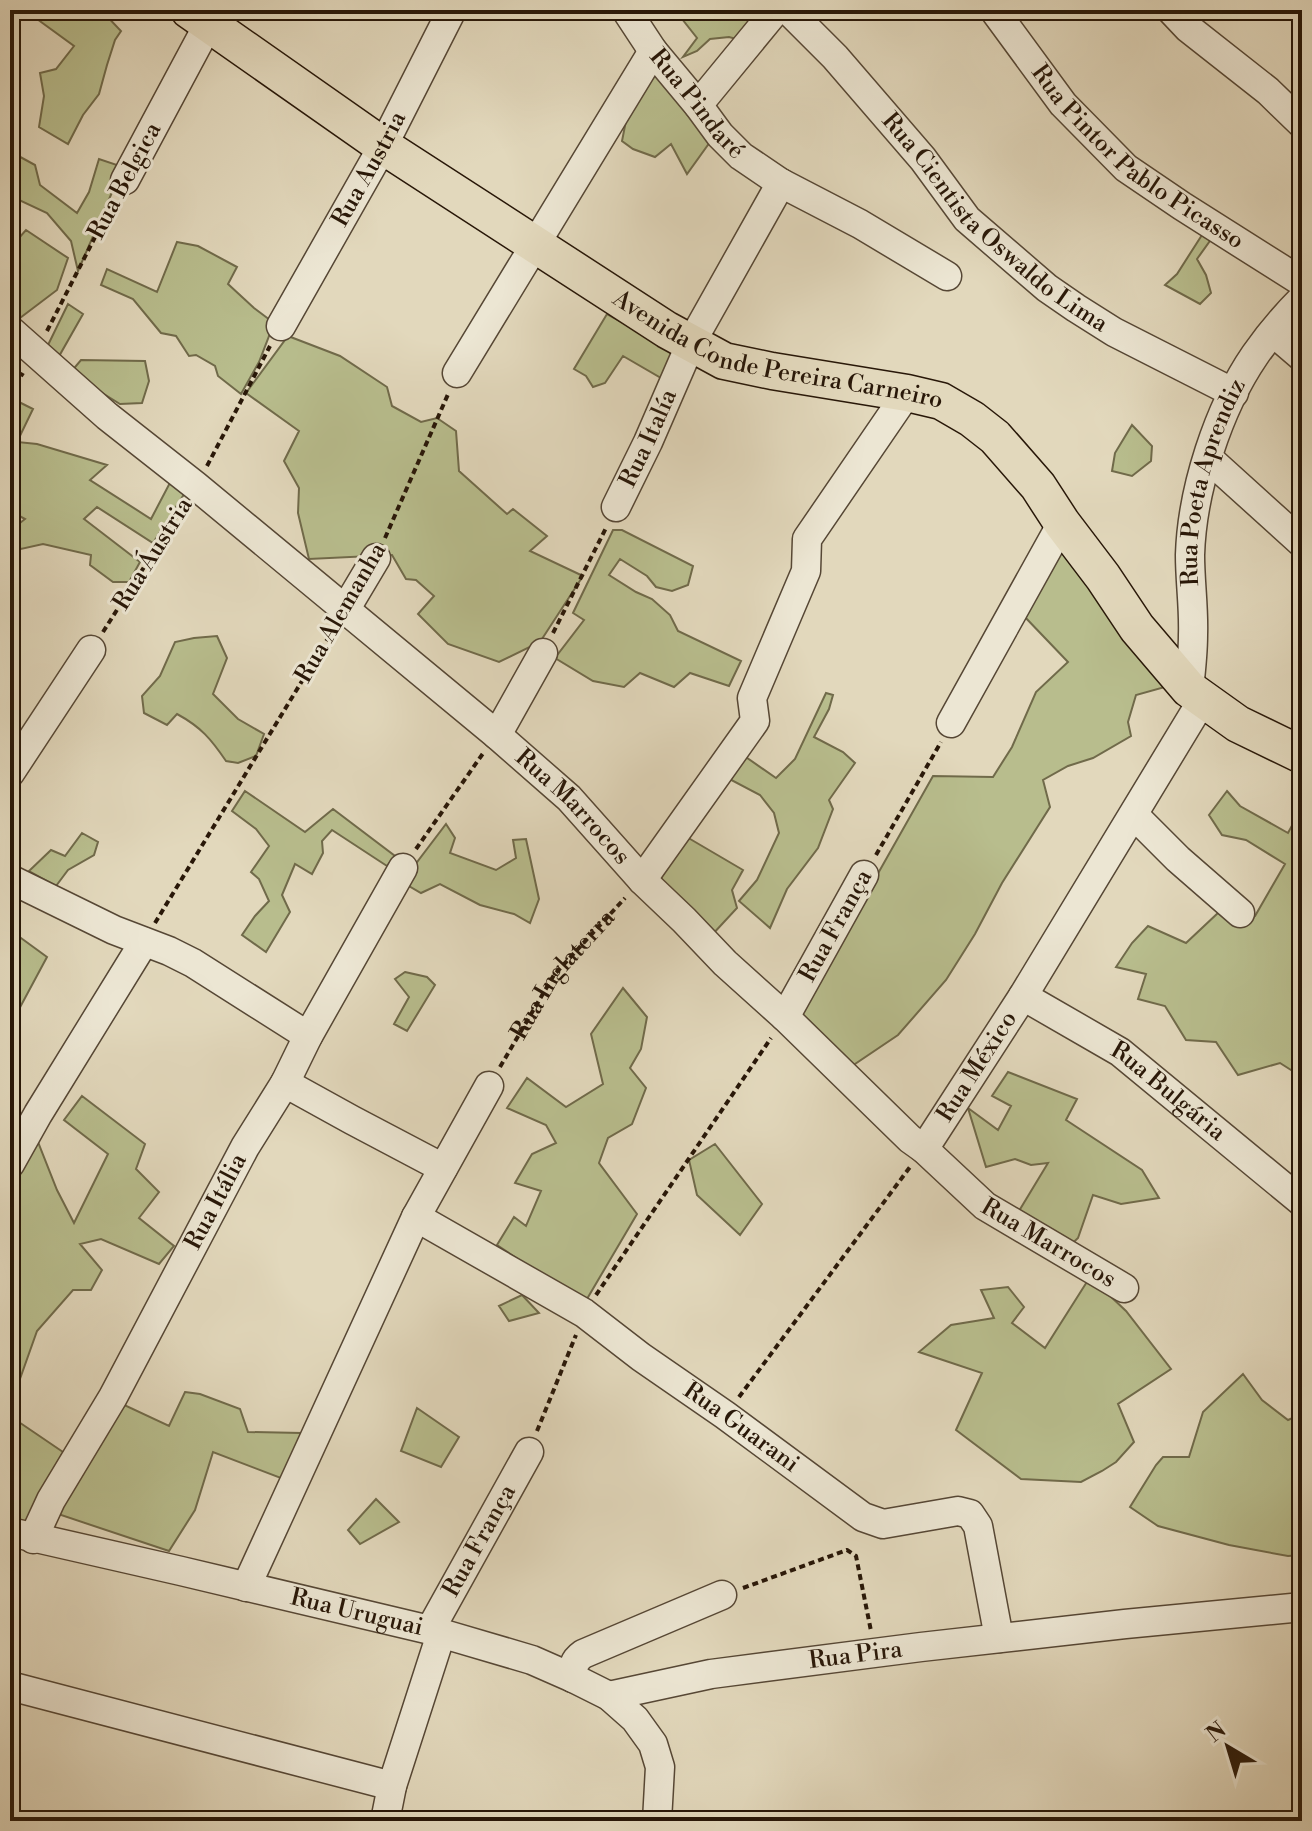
<svg xmlns="http://www.w3.org/2000/svg" width="1312" height="1831" viewBox="0 0 1312 1831" font-family="'Libre Bodoni',serif">
<style>
.green{fill:#b8bd8d;stroke:#706a4a;stroke-width:2}
.lines{fill:none;stroke-linecap:round;stroke-linejoin:round}
.minor-casing{stroke:#564735;stroke-width:31}
.major-casing{stroke:#281708;stroke-width:39}
.path{stroke:#281708;stroke-width:4;stroke-dasharray:6 4;stroke-linecap:butt}
.minor{stroke:#ece6d3;stroke-width:28}
.major{stroke:#e2d8bc;stroke-width:36}
.labels{text-anchor:middle;dominant-baseline:central;stroke-width:6;stroke-linejoin:round;paint-order:stroke}
.street-label{font-size:24px;fill:#281708;stroke:#ece6d3}
</style>
<rect width="100%" height="100%" fill="#e2d8bc"/>
<filter id="stains"><feTurbulence type="fractalNoise" baseFrequency=".0025" numOctaves="4"/><feColorMatrix values="0 0 0 0 .2 0 0 0 0 .09 0 0 0 0 .02 0 0 0 .5 -.17"/></filter>
<radialGradient id="worn" r=".72"><stop offset=".6" stop-color="#630" stop-opacity="0"/><stop offset="1" stop-color="#630" stop-opacity=".3"/></radialGradient>
<path class="green" d="M101 10 121 31 115 40 107 65 99 94 83 115 68 144 39 127 44 96 40 73 56 69 74 46 26 11Z
M675 10H773L748 42 729 37 710 39 697 51 683 57 697 38Z
M663 73 710 142 687 174 671 144 655 157 633 149 622 141 634 80Z
M13 153 35 165 40 185 77 213 89 192 99 159 123 167 78 271 71 241 47 213 15 198 10 199V156Z
M1209 224 1212 238 1197 259 1206 275 1211 293 1200 304 1165 285 1177 274Z
M26 230 68 258 57 290 16 321 10 316V248Z
M177 242 198 246 237 267 228 284 254 308 274 323 259 362 241 394 218 376 215 366 196 355 189 356 176 336 161 333 133 299 101 285 107 269 157 292Z
M68 304 83 314 58 358 47 347Z
M607 314 669 348 677 361 668 382 623 356 605 383 593 387 586 376 574 369Z
M288 336 340 356 387 387 392 406 421 422 437 418 456 431 459 471 507 514 513 509 547 536 530 551 583 576 540 642 499 662 448 644 418 614 434 596 416 580 406 579 392 555 309 559 298 513 299 488 284 461 299 431 246 393Z
M81 360 145 361 149 381 142 403 120 404 70 373Z
M15 400 33 409 17 442 37 444 107 465 90 480 151 519 173 477 188 488 153 543 97 507 84 519 140 562 129 582H113L90 565 91 555 43 544 21 549 10 534V531L25 519 10 511V408Z
M1132 425 1152 446 1151 461 1132 476 1112 471 1115 453Z
M613 530H622L693 566 688 585 672 591 656 587 647 576 620 559 609 575 636 592 652 599 670 615 678 631 741 661 729 686 690 673 674 687 640 673 624 687 593 681 555 658 584 620 573 613Z
M1061 549 1165 687 1136 695 1128 722 1131 736 1093 758 1068 766 1043 780 1050 807 1002 883 975 934 946 980 898 1035 849 1068 786 1015 876 877 933 776 993 777 1012 747 1036 692 1068 662 1023 615Z
M217 636 227 658 213 694 238 719 264 734 256 756 238 763 226 761C211 739 201 727 177 714L167 725 144 713 142 696 160 676 175 642 194 638Z
M826 693 833 695 829 709 814 737 843 752 855 763 829 800 833 809 818 848 787 889 770 928 739 901 757 880 779 833 774 813 760 795 718 773 740 753 776 778 795 759Z
M245 791 305 832 333 809 395 856 387 866 332 830 322 841 323 853 312 874 295 864 282 895 290 912 266 952 242 935 255 916 269 901 259 879 251 872 269 846 256 829 232 811Z
M1227 791 1240 806 1288 833 1302 807V1077L1280 1063 1238 1075 1216 1042 1186 1040 1165 1006 1138 999 1146 974 1116 967 1132 943 1148 926 1186 943 1219 912 1234 920 1255 916 1285 864 1246 840 1222 835 1209 815Z
M446 824 455 838 450 853 496 870 516 858 513 840 526 839 539 899 530 923 514 914 480 905 440 884 421 893 402 882Z
M82 833 98 842 94 855 68 870 56 886 29 871 51 850 65 856Z
M685 836 743 870 732 890 737 908 711 936 674 900 661 878Z
M10 930 47 957 10 1026Z
M405 972 427 977 435 985 407 1031 394 1024 409 997 395 979Z
M623 988 647 1017 641 1049 630 1068 646 1088 632 1124 608 1138 599 1163 637 1214 584 1304 497 1245 514 1217 526 1226 541 1191 515 1183 532 1154 556 1143 546 1125 507 1108 527 1078 566 1107 603 1084 591 1034Z
M1008 1072 1077 1099 1066 1120 1142 1170 1159 1198 1121 1204 1093 1195 1078 1238 1056 1259 1019 1211 1048 1163 1031 1165 1015 1159 986 1167 968 1108 998 1130 1011 1106 992 1096Z
M82 1096 145 1144 136 1169 159 1192 139 1218 174 1246 159 1264 101 1239 80 1244 102 1270 91 1290H73L37 1331 10 1407V1310L18 1296 10 1292V1178L34 1132 57 1190 74 1223 108 1154 64 1120Z
M715 1144 762 1204 740 1235 697 1195 689 1160Z
M1090 1277 1126 1311 1171 1369 1118 1404 1134 1442 1116 1462 1102 1471 1081 1482 1021 1479 956 1430 982 1373 919 1352 951 1325 994 1318 981 1290 1008 1287 1024 1307 1012 1323 1045 1348Z
M522 1295 539 1313 509 1321 499 1306Z
M1243 1374 1262 1400 1288 1420 1302 1414V1555L1288 1556 1229 1545 1158 1526 1130 1507 1156 1465 1163 1457H1189L1203 1412Z
M185 1392 200 1394 240 1409 248 1432 301 1433 286 1480 213 1452 195 1510 169 1551 58 1514 118 1402 169 1426Z
M417 1408 459 1437 441 1467 401 1451Z
M10 1416 63 1452 26 1522 10 1517Z
M376 1499 399 1522 360 1544 348 1530Z"/>
<g class="lines">
<defs>
<g id="minor">
<path id="s2" d="M626 10 653 51 698 105 720 135 741 156 781 183 860 224 947 276"/>
<path id="s3" d="M788 10 835 57 923 159 967 219 1047 288 1076 308 1114 332 1234 393"/>
<path id="s4" d="M994 10 1063 104 1126 168 1182 206 1302 282"/>
<path d="M1171 10 1188 28 1268 91 1302 124"/>
<path d="M698 105 776 10"/>
<path d="M125 180 216 10"/>
<path id="s5" d="M281 326 383 146 452 10"/>
<path id="s6" d="M10 330 107 416 196 486 497 735 569 798 642 880 684 920 725 963 785 1017 910 1139 924 1149 985 1206 1124 1288"/>
<path d="M1273 332 1302 357"/>
<path d="M457 373 653 51"/>
<path d="M1208 458 1302 543"/>
<path id="s7" d="M616 507 648 442 691 343 781 183"/>
<path d="M345 610 376 558"/>
<path id="s8" d="M1189 689C1191 671 1193 653 1193 635 1194 608 1190 582 1190 555 1192 490 1218 409 1255 355 1269 335 1285 316 1302 299"/>
<path d="M951 723 1062 523"/>
<path d="M497 735 543 653"/>
<path d="M10 773 91 650"/>
<path d="M1134 815 1178 859 1240 913"/>
<path d="M10 879 114 930 169 951 193 963 308 1036"/>
<path d="M642 880 755 721 752 698 806 571 807 539 907 393"/>
<path id="s9" d="M1023 996 1120 1052 1302 1202"/>
<path d="M785 1017 864 875"/>
<path d="M285 1083 352 1120 443 1168"/>
<path id="s10" d="M924 1149 1023 996 1203 699"/>
<path d="M10 1164 38 1114 144 942"/>
<path id="s11" d="M416 1217 584 1313 641 1357 725 1415 863 1517 883 1524 958 1511 970 1514 978 1526 999 1638"/>
<path id="s12" d="M10 1532 181 1571 430 1630 532 1660 573 1678 609 1696 635 1719 653 1744 660 1767 657 1821"/>
<path id="s13" d="M33 1539 51 1500 113 1397 245 1147 285 1083 308 1036 403 868"/>
<path d="M246 1587 416 1217 489 1086"/>
<path id="s14" d="M430 1630 529 1452"/>
<path d="M573 1678C573 1667 573 1661 583 1654L722 1595"/>
<path d="M10 1686 392 1786"/>
<path id="s15" d="M609 1696 711 1674 921 1647 1125 1624 1302 1607"/>
<path d="M385 1821 392 1786 441 1634"/>
</g>
<g id="major">
<path id="s16" d="M189 10 383 146 667 330 724 361 772 371 907 393 941 401 972 419 995 437 1038 486 1062 523 1103 577 1137 628 1189 689 1238 724 1302 755"/>
</g>
</defs>
<use href="#minor" class="minor-casing"/>
<use href="#major" class="major-casing"/>
<g class="path">
<path d="M10 15 12 10"/>
<path d="M47 331 114 200"/>
<path d="M10 393 23 373"/>
<path d="M207 466 270 346"/>
<path d="M385 538 449 392"/>
<path d="M103 632 184 504"/>
<path d="M553 633 607 526"/>
<path d="M416 849 484 752"/>
<path d="M876 855 941 742"/>
<path d="M155 923 333 630"/>
<path id="s1" d="M500 1067 554 975 625 898"/>
<path d="M596 1295 771 1038"/>
<path d="M739 1397 910 1167"/>
<path d="M537 1431 576 1335"/>
<path d="M743 1588 847 1550 856 1556 871 1631"/>
</g>
<use href="#minor" class="minor"/>
<use href="#major" class="major"/>
</g>
<g class="labels">
<g class="street-label">
<text stroke="none"><textPath href="#s2" startOffset="118">Rua Pindaré</textPath></text>
<text stroke="none"><textPath href="#s4" startOffset="208">Rua Pintor Pablo Picasso</textPath></text>
<text stroke="none"><textPath href="#s5" startOffset="180">Rua Austria</textPath></text>
<text transform="translate(125 181) rotate(-62)">Rua Belgica</text>
<text stroke="none"><textPath href="#s3" startOffset="298">Rua Cientista Oswaldo Lima</textPath></text>
<text stroke="none"><textPath href="#s16" startOffset="688">Avenida Conde Pereira Carneiro</textPath></text>
<text stroke="none"><textPath href="#s7" startOffset="76">Rua Italía</textPath></text>
<text stroke="none"><textPath href="#s8" startOffset="210">Rua Poeta Aprendiz</textPath></text>
<text transform="translate(153 554) rotate(-58)">Rua Áustria</text>
<text transform="translate(341 613) rotate(-60)">Rua Alemanha</text>
<text stroke="none"><textPath href="#s6" startOffset="738">Rua Marrocos</textPath></text>
<text transform="translate(836 926) rotate(-61)">Rua França</text>
<text stroke="none"><textPath href="#s1" startOffset="112">Rua Inglaterra</textPath></text>
<text stroke="none"><textPath href="#s10" startOffset="98">Rua México</textPath></text>
<text stroke="none"><textPath href="#s9" startOffset="174">Rua Bulgária</textPath></text>
<text stroke="none"><textPath href="#s13" startOffset="384">Rua Itália</textPath></text>
<text stroke="none"><textPath href="#s6" startOffset="1386">Rua Marrocos</textPath></text>
<text stroke="none"><textPath href="#s11" startOffset="388">Rua Guarani</textPath></text>
<text stroke="none"><textPath href="#s14" startOffset="102">Rua França</textPath></text>
<text stroke="none"><textPath href="#s12" startOffset="356">Rua Uruguai</textPath></text>
<text stroke="none"><textPath href="#s15" startOffset="250">Rua Pira</textPath></text>
</g>
</g>
<rect width="1312" height="1831" fill="none" stroke="#e2d8bc" stroke-width="40"/>
<rect x="12" y="12" width="1288" height="1807" fill="none" stroke="#281708" stroke-width="4"/>
<rect x="20" y="20" width="1272" height="1791" fill="none" stroke="#281708" stroke-width="2"/>
<g transform="translate(1228 1747) rotate(322)" stroke="#ece6d3" stroke-width="6" paint-order="stroke">
<path d="M0-6L14 30L0 20L-14 30Z" fill="#281708"/>
<text y="-12" font-size="22" font-weight="bold" text-anchor="middle" fill="#281708">N</text>
</g>
<rect width="100%" height="100%" filter="url(#stains)"/>
<rect width="100%" height="100%" fill="url(#worn)"/>
</svg>
